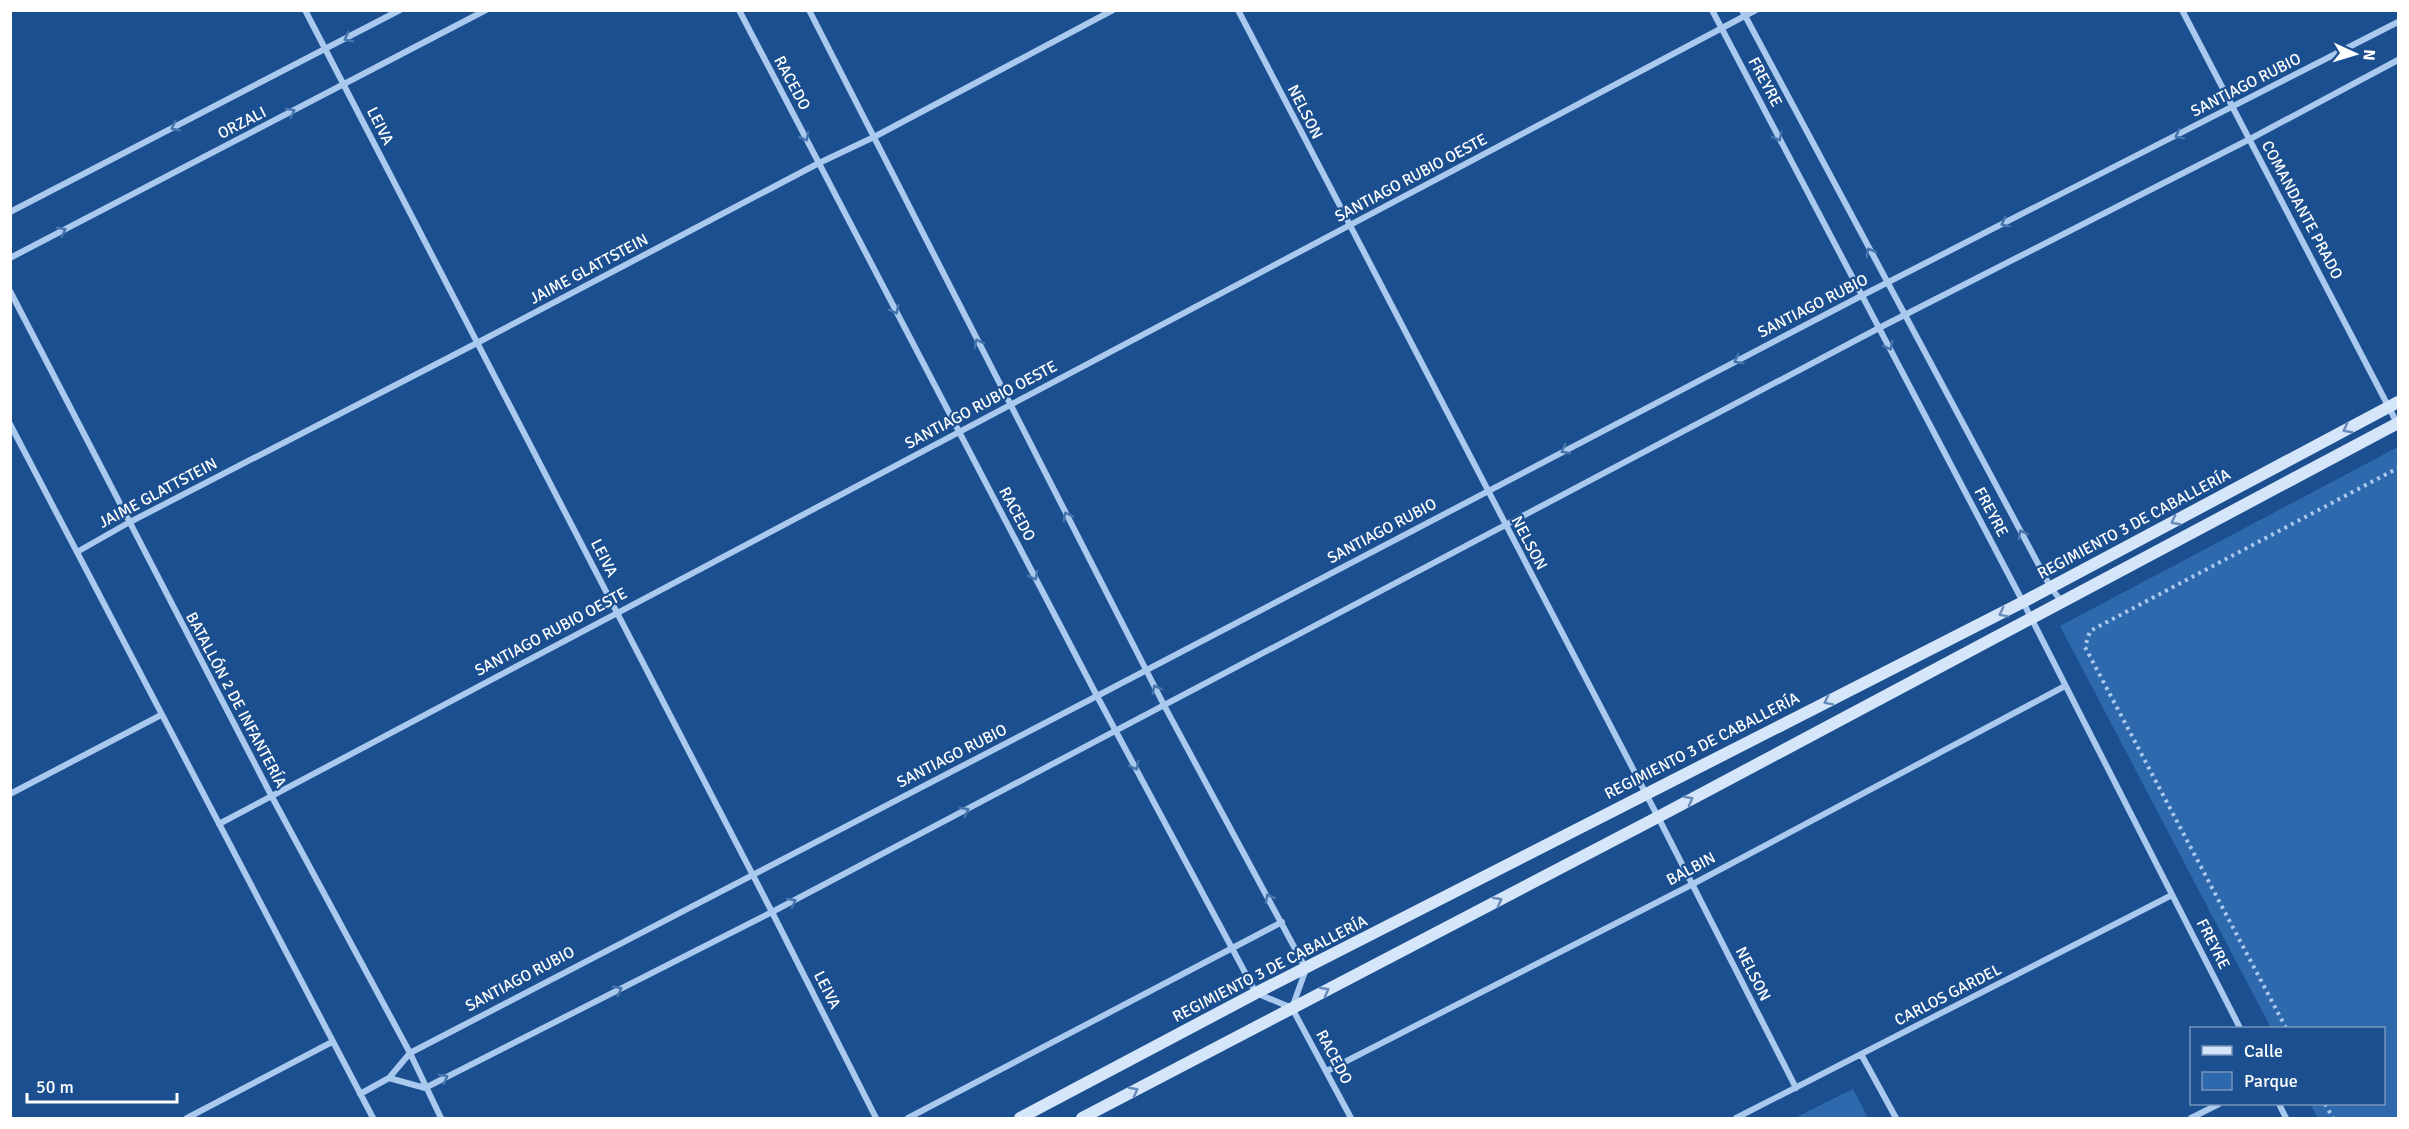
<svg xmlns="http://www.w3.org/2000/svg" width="2409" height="1129" viewBox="0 0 2409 1129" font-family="Signika,sans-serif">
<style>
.green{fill:#2e69ad}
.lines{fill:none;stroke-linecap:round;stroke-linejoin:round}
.path{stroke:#a9c9ee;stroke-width:4;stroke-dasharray:3 4.5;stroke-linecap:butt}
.street{stroke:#a9c9ee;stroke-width:6}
.secondary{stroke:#d6e6fa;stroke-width:12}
.oneway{stroke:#4674ac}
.oneway2{stroke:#668bba}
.labels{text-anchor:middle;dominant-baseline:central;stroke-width:4.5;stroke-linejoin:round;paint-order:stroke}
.street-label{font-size:16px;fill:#fff;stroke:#1b4f8f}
</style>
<rect width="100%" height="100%" fill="#1b4f8f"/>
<path class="green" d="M2398 447V1118H2318L2310 1104H2384V1028H2271L2060 626Z
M1853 1089 1868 1118H1795Z"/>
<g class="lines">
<path class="path" d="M2286 1028 2085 647 2090 631 2398 468
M2325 1104 2333 1118"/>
<path class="street" d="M305 10 772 912 876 1118
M739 10 1097 696 1256 993 1292 1008 1351 1118
M809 10 1165 707 1306 969 1292 1008
M1238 10 1658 817 1796 1088
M1712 10 2023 602 2240 1028
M1742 10 2051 588 2062 602
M2182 10 2397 423
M10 212 400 10
M10 258 486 10
M10 291 271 795 410 1053 441 1118
M10 424 373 1118
M77 552 128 523 477 343 819 163 874 137 1113 10
M10 794 161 715
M219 824 1756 10
M1861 1054 1896 1118
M1327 1071 1691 885 2065 686
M389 1078 425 1088 772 912 1879 328 2250 139 2398 60
M360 1094 389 1078 410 1053 1097 696 1861 296 2398 22
M2279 1104 2286 1118
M187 1118 332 1042
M908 1118 1282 922
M1736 1118 2172 895
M2191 1118 2219 1104"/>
<path class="secondary" d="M1020 1118 1256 993 2023 602 2398 402
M1082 1118 1658 817 2398 423"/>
</g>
<defs><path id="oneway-chevron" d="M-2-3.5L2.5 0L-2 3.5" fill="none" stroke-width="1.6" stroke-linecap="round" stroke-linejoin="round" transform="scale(1.5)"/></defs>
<g class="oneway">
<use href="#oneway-chevron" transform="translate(348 38) rotate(152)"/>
<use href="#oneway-chevron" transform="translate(291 112) rotate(-27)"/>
<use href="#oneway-chevron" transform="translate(175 127) rotate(153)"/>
<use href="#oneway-chevron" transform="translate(2179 135) rotate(153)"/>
<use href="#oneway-chevron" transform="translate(805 137) rotate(62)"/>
<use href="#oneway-chevron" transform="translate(1778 137) rotate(62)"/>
<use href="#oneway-chevron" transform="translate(2005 223) rotate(153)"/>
<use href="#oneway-chevron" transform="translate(62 231) rotate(-27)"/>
<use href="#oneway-chevron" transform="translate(1870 252) rotate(-118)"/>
<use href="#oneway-chevron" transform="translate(895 310) rotate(63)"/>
<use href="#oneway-chevron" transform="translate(978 343) rotate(-117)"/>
<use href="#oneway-chevron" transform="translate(1889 346) rotate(62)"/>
<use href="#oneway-chevron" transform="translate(1738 360) rotate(152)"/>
<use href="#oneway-chevron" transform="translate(1565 450) rotate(152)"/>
<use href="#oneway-chevron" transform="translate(1067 516) rotate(-117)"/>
<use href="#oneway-chevron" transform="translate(2022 534) rotate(-118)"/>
<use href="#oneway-chevron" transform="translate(1034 576) rotate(62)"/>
<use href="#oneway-chevron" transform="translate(1156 689) rotate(-117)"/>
<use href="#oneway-chevron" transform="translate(1135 766) rotate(62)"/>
<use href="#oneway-chevron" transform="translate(965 811) rotate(-28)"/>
<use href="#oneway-chevron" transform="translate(1269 898) rotate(-118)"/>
<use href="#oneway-chevron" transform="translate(792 902) rotate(-28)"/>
<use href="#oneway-chevron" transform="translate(618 990) rotate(-27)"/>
<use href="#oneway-chevron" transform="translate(444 1078) rotate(-27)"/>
</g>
<g class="oneway2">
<use href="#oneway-chevron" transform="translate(2347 429) rotate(152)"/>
<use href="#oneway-chevron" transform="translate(2175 521) rotate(152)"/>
<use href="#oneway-chevron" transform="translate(2003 613) rotate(153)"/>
<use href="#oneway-chevron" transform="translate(1828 701) rotate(153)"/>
<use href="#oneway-chevron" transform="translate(1689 800) rotate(-28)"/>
<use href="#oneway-chevron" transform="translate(1498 901) rotate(-28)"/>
<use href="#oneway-chevron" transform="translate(1325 991) rotate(-28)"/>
<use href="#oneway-chevron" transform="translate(1134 1091) rotate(-28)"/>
</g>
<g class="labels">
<g class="street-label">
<text transform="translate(1765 82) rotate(62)">FREYRE</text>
<text transform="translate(792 83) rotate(62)">RACEDO</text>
<text transform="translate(2246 85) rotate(-27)">SANTIAGO RUBIO</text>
<text transform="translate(1305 112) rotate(63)">NELSON</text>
<text transform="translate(242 123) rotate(-27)">ORZALI</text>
<text transform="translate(380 126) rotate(63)">LEIVA</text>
<text transform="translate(1411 178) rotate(-28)">SANTIAGO RUBIO OESTE</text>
<text transform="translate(2302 210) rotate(62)">COMANDANTE PRADO</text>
<text transform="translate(589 269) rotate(-28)">JAIME GLATTSTEIN</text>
<text transform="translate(1813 306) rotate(-27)">SANTIAGO RUBIO</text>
<text transform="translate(981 405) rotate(-28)">SANTIAGO RUBIO OESTE</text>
<text transform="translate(158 493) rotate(-28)">JAIME GLATTSTEIN</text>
<text transform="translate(1991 512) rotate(62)">FREYRE</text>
<text transform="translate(1017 514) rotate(62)">RACEDO</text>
<text transform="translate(2134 524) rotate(-28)">REGIMIENTO 3 DE CABALLERÍA</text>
<text transform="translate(1382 531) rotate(-28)">SANTIAGO RUBIO</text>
<text transform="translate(1529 543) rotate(62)">NELSON</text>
<text transform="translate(604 558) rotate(63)">LEIVA</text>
<text transform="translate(551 632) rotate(-28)">SANTIAGO RUBIO OESTE</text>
<text transform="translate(236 700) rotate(62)">BATALLÓN 2 DE INFANTERÍA</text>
<text transform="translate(1702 746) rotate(-27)">REGIMIENTO 3 DE CABALLERÍA</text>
<text transform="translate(952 756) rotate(-27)">SANTIAGO RUBIO</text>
<text transform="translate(1691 869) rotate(-28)">BALBIN</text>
<text transform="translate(2213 944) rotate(63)">FREYRE</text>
<text transform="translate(1270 969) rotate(-27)">REGIMIENTO 3 DE CABALLERÍA</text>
<text transform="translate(1753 974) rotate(63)">NELSON</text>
<text transform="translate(520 979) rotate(-28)">SANTIAGO RUBIO</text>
<text transform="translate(827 990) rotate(63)">LEIVA</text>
<text transform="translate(1948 995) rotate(-27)">CARLOS GARDEL</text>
<text transform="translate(1334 1057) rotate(62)">RACEDO</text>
</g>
</g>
<rect width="2409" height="1129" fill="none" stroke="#ffffff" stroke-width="24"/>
<rect x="2190" y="1027" width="195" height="78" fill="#1b4f8f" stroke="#7695bc" stroke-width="1.5"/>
<rect x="2202" y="1046" width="30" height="9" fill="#d6e6fa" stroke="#7695bc" stroke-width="1.5"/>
<text x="2244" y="1057" font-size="18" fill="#ffffff">Calle</text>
<rect x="2202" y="1072" width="30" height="18" fill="#2e69ad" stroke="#7695bc" stroke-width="1.5"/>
<text x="2244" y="1087" font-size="18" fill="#ffffff">Parque</text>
<g transform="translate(2355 54) rotate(94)" stroke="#1b4f8f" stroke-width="4.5" paint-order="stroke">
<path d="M0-4.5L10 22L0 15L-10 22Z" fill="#ffffff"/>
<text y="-9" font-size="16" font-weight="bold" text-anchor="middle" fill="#ffffff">N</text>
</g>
<path d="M27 1093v9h150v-9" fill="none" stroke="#ffffff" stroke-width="3"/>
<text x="36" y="1093" font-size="18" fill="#ffffff" stroke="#1b4f8f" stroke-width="4.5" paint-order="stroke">50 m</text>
</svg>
